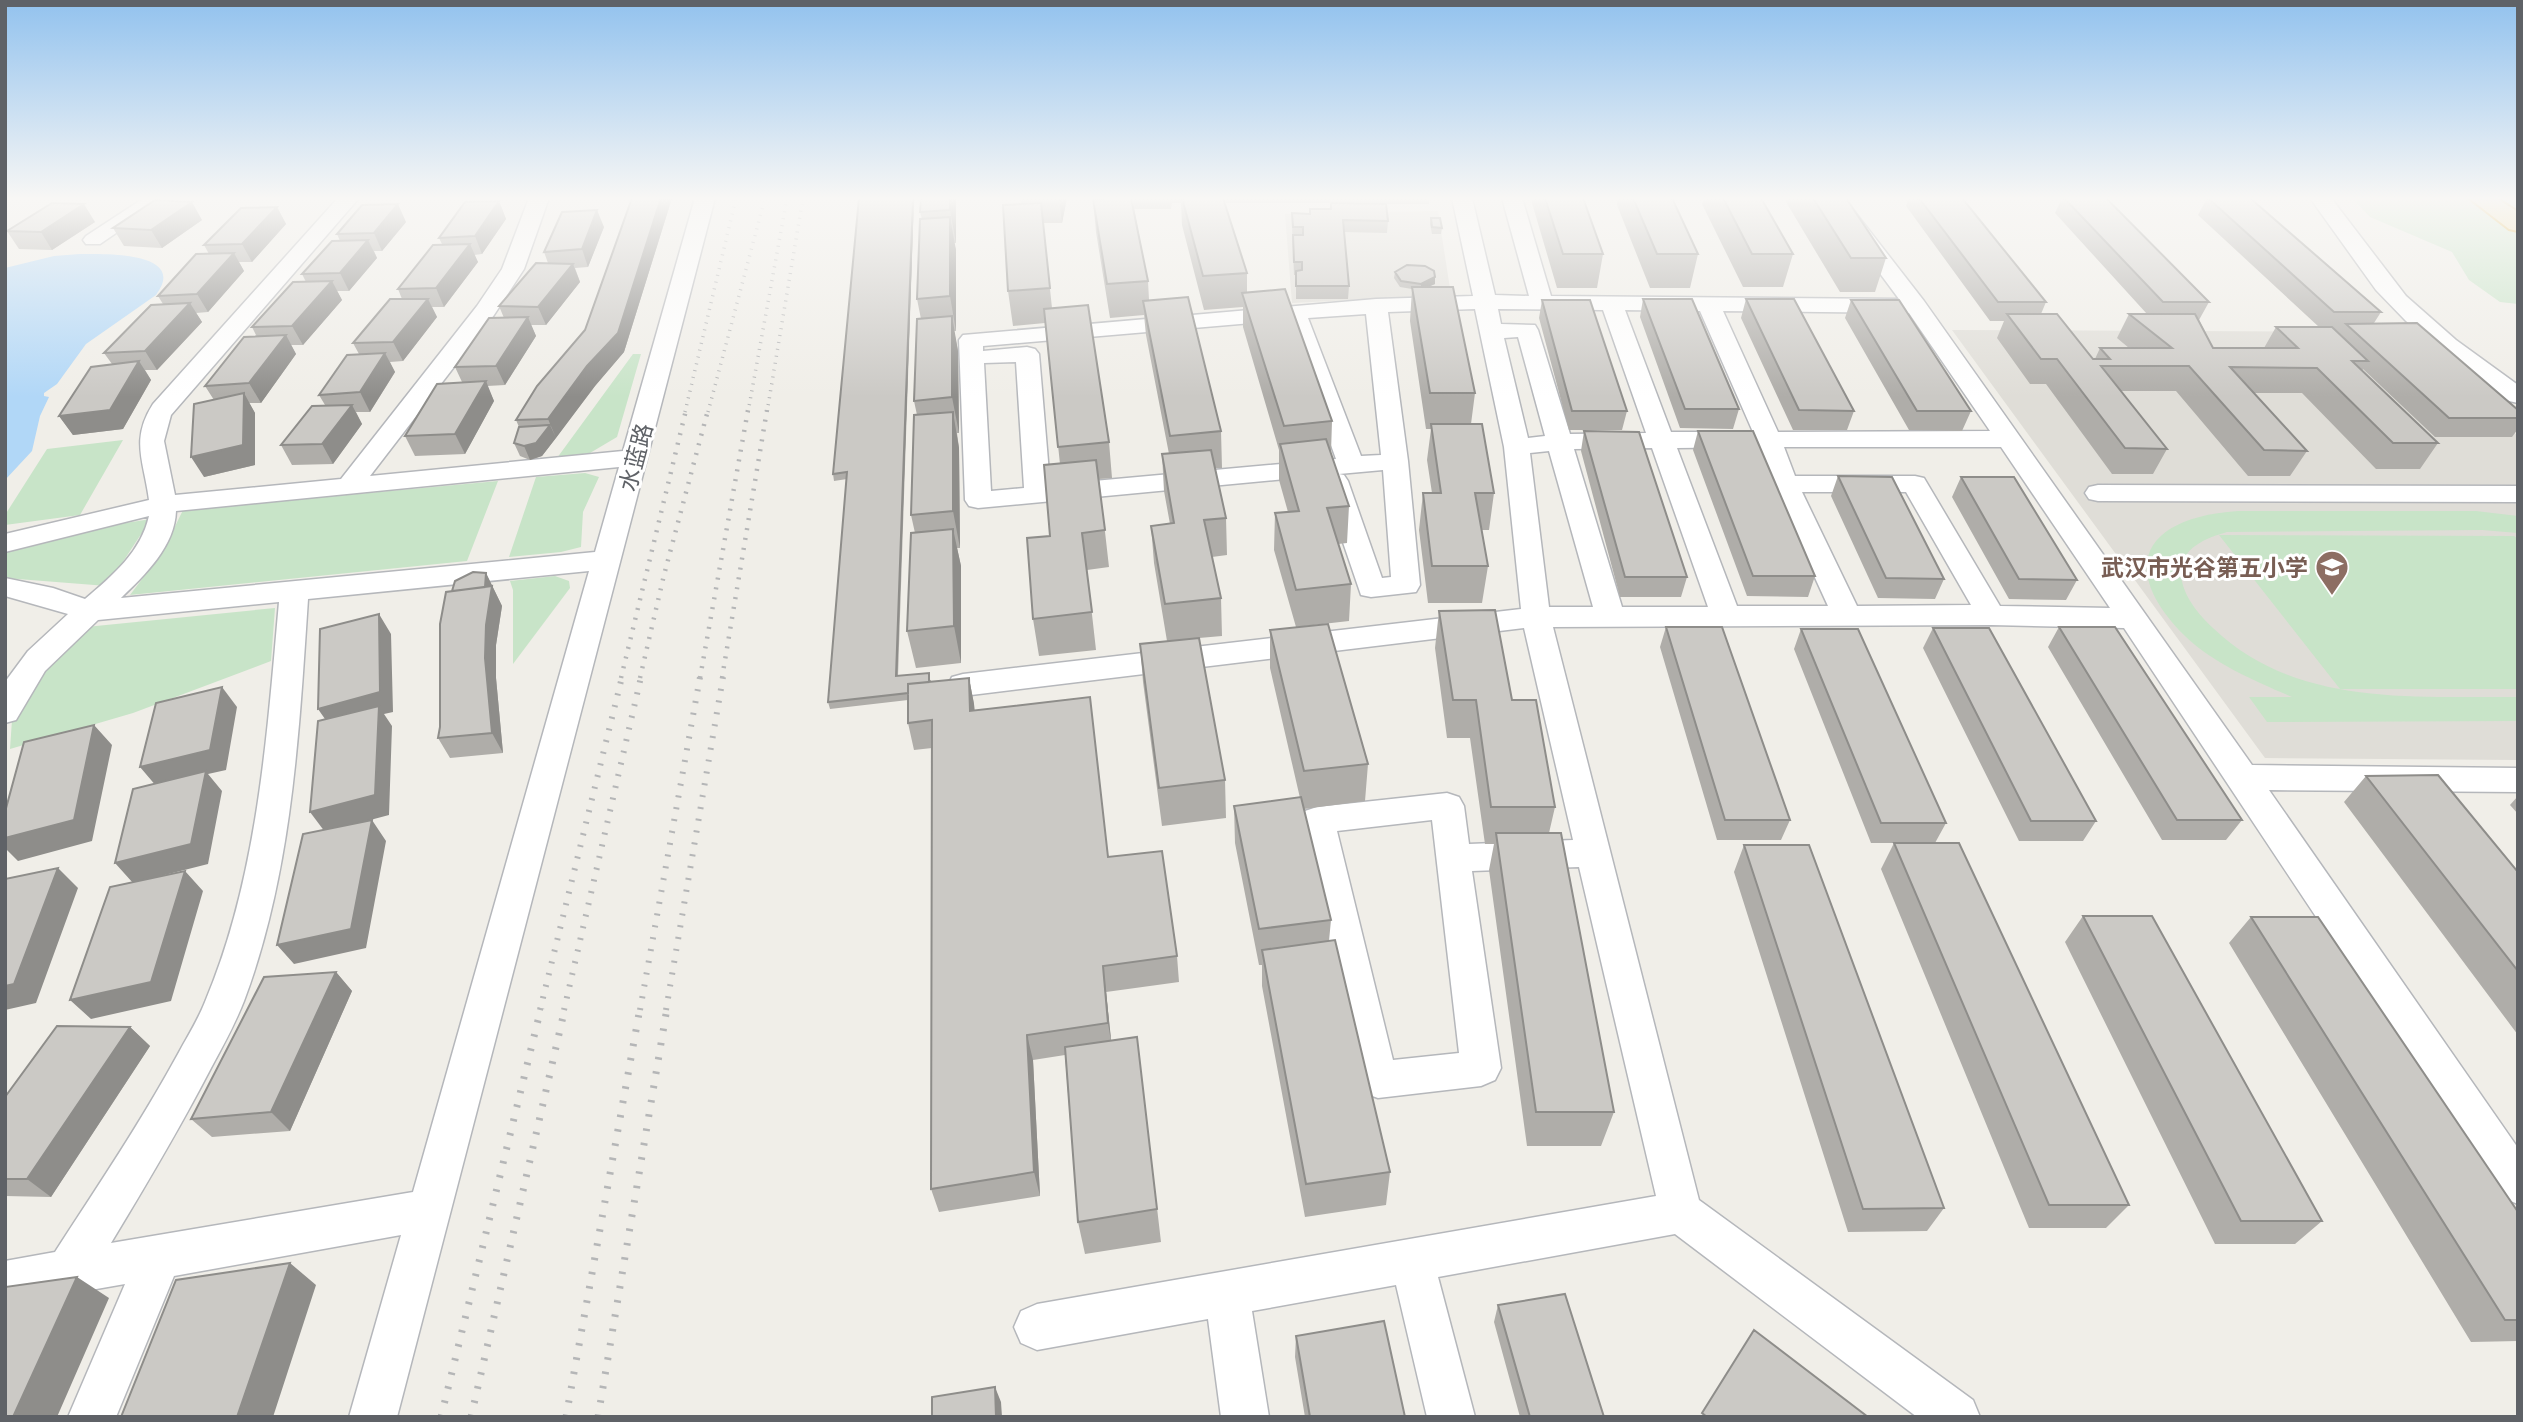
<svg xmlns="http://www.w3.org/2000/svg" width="2523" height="1422" viewBox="0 0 2523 1422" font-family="Lato,'Noto Sans SC',sans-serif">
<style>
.education{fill:#dfddd7}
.green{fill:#c8e4c8}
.water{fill:#b1d7f7}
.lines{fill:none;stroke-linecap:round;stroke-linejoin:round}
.minor-casing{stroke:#b5b7bb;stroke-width:3}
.highway-casing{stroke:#e1a517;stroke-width:4}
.minor{fill:#fff;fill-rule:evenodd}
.highway{fill:#f3de9c;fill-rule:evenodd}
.rail-far3{stroke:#b5b6b7;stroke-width:3.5;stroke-dasharray:1 6;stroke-linecap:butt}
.rail-far2{stroke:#b5b6b7;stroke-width:4.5;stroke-dasharray:2 8;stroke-linecap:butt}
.rail-far1{stroke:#b5b6b7;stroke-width:6;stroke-dasharray:2 10;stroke-linecap:butt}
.rail{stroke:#b5b6b7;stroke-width:7;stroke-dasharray:2.5 12;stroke-linecap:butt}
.wall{fill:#afada9}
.shaded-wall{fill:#8e8d8a}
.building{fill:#cbc9c5;stroke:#8e8d8a;stroke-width:2}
.labels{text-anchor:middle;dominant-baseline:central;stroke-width:6;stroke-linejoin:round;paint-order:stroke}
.street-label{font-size:23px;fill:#5f6267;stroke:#fff}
.education-label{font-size:23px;font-weight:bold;fill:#785e54;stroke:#fff;text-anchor:end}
</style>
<rect width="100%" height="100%" fill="#f0eee8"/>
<path class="education" d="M1438 211 1451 295 1292 303 1285 214Z
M1952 330 2399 332 2518 436V760L2265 758Z"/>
<path class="green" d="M2352 198H2518V304L2500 302 2469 280 2452 252 2370 217Z
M633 354H641L617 437 590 453 557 458Z
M123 440 80 515 5 525V515L47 449Z
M585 473 599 477 583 512 581 547 561 552 509 557 536 477Z
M498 481 467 561 130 595 163 551 183 510Z
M2238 511H2476L2518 516V533L2482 530 2227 532C2206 538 2180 548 2181 574 2182 595 2199 615 2213 628 2295 707 2413 696 2518 697V721L2267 722 2249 697H2292C2255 681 2214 664 2185 636 2115 566 2146 517 2238 511Z
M151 519 107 586 5 578V548L87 529Z
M2219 535 2514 536 2518 539V689H2340Z
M555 576 569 581 570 588 513 664V590L510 581Z
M275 608 271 661 133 713 10 749 12 720 29 689 86 627Z"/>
<path class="water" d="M80 254C102 254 189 251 156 295L86 344 57 384 44 393V396L49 397 40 416 32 451 5 480V268L54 256Z"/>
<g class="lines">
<defs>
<path id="minor" d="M144 198H167L100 244H86L83 240 86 236Z
M338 198H359L171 415 164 441 175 495 341 479 477 306 502 269 529 198H549L524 269 494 315 370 476 623 451 695 198H715L397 1417H349L401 1235 174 1276 116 1417H68L125 1284 5 1305V1261L55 1252C97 1187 141 1122 178 1054 187 1037 198 1020 205 1002 258 877 267 735 279 602L98 620 45 671 16 720 5 723V682L28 651 68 614 5 596V578L53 588 85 599C112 576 141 552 149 516L5 552V534L149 500C144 461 130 440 153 404ZM619 467 595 552 121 598C145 575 175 546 176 511ZM589 571 413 1192 111 1243C146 1185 180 1128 211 1068 223 1046 235 1024 244 1001 292 873 299 734 308 599Z
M1452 198H1472L1495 295 1529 296 1502 198H1522L1551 296 1899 299 1824 198H1844L1924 301 2252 765 2518 768V792L2269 790 2518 1148V1204L2503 1198 2124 628 1991 625 1553 627 1699 1200 1973 1400 1980 1417H1917L1675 1234 1438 1277 1475 1417H1427L1396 1285 1252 1311 1269 1417H1221L1208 1319 1037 1350 1021 1343 1014 1327 1021 1311 1037 1304 1656 1196 1579 867 1472 871 1501 1068 1495 1080 1481 1086 1378 1098 1364 1093 1358 1080 1300 820 1305 811 1317 807 1447 793 1459 797 1464 806 1469 844 1573 840 1524 628 963 696 952 693 948 685 952 677 963 674 1521 609 1504 447 1475 309 1388 312 1408 461 1420 585 1416 592 1371 597 1361 595 1322 481 1327 475 978 508 969 506 965 500 959 340 963 335 1376 299 1473 296ZM1498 309 1603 310 1646 433 1570 434 1538 330 1535 325 1501 324ZM1625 310 1700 311 1753 432H1671ZM1723 311 1909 313 1990 431 1778 432ZM1366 314 1381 455 1361 456 1308 318ZM1286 320 1336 459 1050 485 1039 354 1035 349 1027 347 983 351V346ZM1518 337 1545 436 1528 438 1504 338ZM1016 362 1024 488 991 491 984 363ZM1759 447 1772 484 1828 606H1737L1677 448ZM1784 447H2001L2110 608 2000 606 1924 478 1915 476H1795ZM1652 448 1708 607H1622L1574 449ZM1549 451 1593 607H1549L1530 453ZM1383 470 1391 577 1382 578 1348 481 1344 475 1339 474ZM1802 492H1906L1971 605 1857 606ZM1432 820 1459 1053 1393 1060 1337 831Z
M2310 198H2331L2406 296 2456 340 2518 385V403L2509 401 2474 376 2406 321 2376 290Z
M2098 485 2518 486V502L2098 501 2089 499 2085 493 2089 487Z"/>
<path id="highway" d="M2469 198H2496L2518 212V231L2509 229Z"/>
</defs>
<use href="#minor" class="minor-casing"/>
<use href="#highway" class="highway-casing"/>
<use href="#minor" class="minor"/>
<use href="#highway" class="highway"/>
<path class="rail-far3" d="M685 412 736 198
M708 412 765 198
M748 412 787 198
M767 412 803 198"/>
<path class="rail-far2" d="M621 678 686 410
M640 678 664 575 708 410
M700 678 748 410
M722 678 767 410"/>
<path class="rail-far1" d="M540 1010 622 677
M564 1010 641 677
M640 1010 700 677
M666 1010 723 677"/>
<path class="rail" d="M441 1417 541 1008
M471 1417 565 1008
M566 1417 640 1008
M598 1417 667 1008"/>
</g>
<path class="wall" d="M632 198H672L624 352 595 386 542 456 530 460 520 456 514 443 519 427 516 420 585 330Z
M914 198 898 676 931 680V682L969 678 974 704 975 711 1108 857 1177 956 1179 982 1106 992 1111 1041 1137 1037 1161 1242 1085 1254 1078 1222 1065 1055 1033 1060 1040 1196 939 1212 931 1189 932 748 914 750 908 723V700L830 709 828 702 847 479 834 481 833 474Z
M956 198V243H954L956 250V331H954L958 351 959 433H957L959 448 960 548H957L961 566V663L916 668 907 631 915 533 911 515 917 415 914 401 921 319 917 299 922 219 920 212Z
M1020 198H1067L1062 223H1043L1052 308 1109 442 1112 478 1099 479 1109 567 1087 570 1096 650 1039 656 1033 619 1050 536 1060 464 1045 323 1013 326 1008 291 1021 204Z
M1098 198H1429V204H1386L1388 221 1387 233 1344 232 1349 286 1348 299H1296V275H1294L1292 225V213L1310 214 1349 203H1225L1247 273V293L1332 421 1331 453 1349 506 1347 543 1338 544 1351 584 1349 621 1296 627 1274 550 1275 513 1288 512 1279 480V450L1243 327V307L1204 310 1182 225 1181 203H1172L1171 209H1134L1148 281 1149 300 1221 431 1222 468H1215L1226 518 1227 555 1212 557 1221 598 1222 636 1199 638 1225 780 1226 818 1162 826 1143 682 1140 644 1167 641 1154 563 1151 526 1170 524 1164 491 1162 454H1169L1146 335 1144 315 1110 318 1096 232 1093 199H1099Z
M1533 198H1583L1603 254 1597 288H1557L1532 203Z
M1618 198H1672L1698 254 1690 288H1650L1617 205Z
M1704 198H1761L1793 254 1783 287H1743L1702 204Z
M1788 198H1846L1886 258 1875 292H1840L1786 202Z
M1909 198H1962L2046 302 2041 314 2093 359H2095L2100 348H2129L2117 338 2129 314H2147L2055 213 2062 198H2106L2209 302 2199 320 2213 348H2264L2276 327H2319L2198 215 2207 198H2250L2381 312 2374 323 2518 410V429L2512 437H2435L2363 369 2362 371 2438 443 2420 469H2376L2302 393H2253L2307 451 2290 476H2248L2176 391H2121L2167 449 2153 474H2112L2046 384H2030L1997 338 2004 321H1990L1906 206Z
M499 201 506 219 482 254 474 255 478 262 444 307H432L437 317 403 361 390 362 395 372 370 412H356L362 424 333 464 292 465 281 445 325 405 319 395 359 354 353 343 402 299 398 289 442 244 439 238Z
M277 207 286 224 252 262H239L244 271 208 312 196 313 202 322 157 370H145L151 380 123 429 73 435 59 416 112 364 104 353 163 304 158 296 209 254 204 245Z
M1431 218 1442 228 1441 234H1432L1430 224Z
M202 220 162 248 124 246 113 228Z
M95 222 52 250 19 249 7 231Z
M406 222 382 251H374L377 258 349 291H337L342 300 303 345H291L296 354 261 403H249L255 413V465L204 477 214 400 205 386 257 337 252 327 306 282 302 274 340 241 337 234Z
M604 227 588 267 575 268 580 282 546 325H531L536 336 505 385 487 386 494 401 465 454 415 456 405 436 462 382 455 367 504 318 499 306 548 263 544 252Z
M1395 272 1435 277V284L1428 287 1475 393 1471 424 1494 493 1489 530H1482L1488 566 1482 603H1428L1419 530 1423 493H1432L1427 460 1431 429H1426L1410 321 1412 289 1400 287 1394 278Z
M1643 299 1739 409 1733 429 1680 428 1640 317Z
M1746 299 1854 411 1847 430H1793L1741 318Z
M1542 300 1627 411 1622 430H1569L1539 318Z
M1851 300 1971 411 1962 431 1909 430 1845 318Z
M1584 431 1687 577 1681 597H1620L1581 451Z
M1698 431 1815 576 1808 597 1747 596 1693 450Z
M1838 476 1944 579 1935 599 1878 598 1831 496Z
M1961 477 2077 580 2066 600 2009 599 1952 497Z
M486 573 502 606 496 645V678L503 753 450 758 438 738 440 727 452 591Z
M1439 611 1512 700 1555 807 1549 833 1614 1112 1601 1146H1527L1489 870 1494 844H1485L1470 738H1447L1435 648Z
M1666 627 1790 820 1781 840H1717L1660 647Z
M2059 627 2242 820 2226 840H2162L2048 647Z
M1933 628 2096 821 2083 841H2019L1923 648Z
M1801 629 1946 823 1935 843 2129 1205 2106 1228H2029L1881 869 1894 843H1871L1794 649Z
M1270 630 1368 764 1365 801 1304 809 1331 920 1329 941 1390 1172 1386 1205 1305 1217 1262 986V965H1259L1235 843 1234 806 1300 798 1270 668Z
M2366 776 2518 872V1035L2344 802Z
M2518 796V814L2510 805Z
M1744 845 1944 1208 1927 1231 1848 1232 1734 872Z
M2083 916 2322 1221 2295 1244H2215L2065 942Z
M2251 917 2518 1212V1341L2471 1342 2229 943Z
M336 972 352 991 290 1131 212 1137 191 1119Z
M130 1027 150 1046 51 1197 5 1196V1097Z
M1498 1305 1604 1417H1520L1494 1322Z
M1296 1336 1405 1417H1305L1295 1357Z"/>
<path class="shaded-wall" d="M661 198H672L624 352 595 386 556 438 548 419Z
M913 198H914L897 683 896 676Z
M950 198H956V243L950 210Z
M1059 198H1067L1062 223Z
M499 201 506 219 482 254 475 236Z
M192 202 202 220 162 248 151 230Z
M84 204 95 222 52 250 41 232Z
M398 204 406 222 382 251 374 233Z
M277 207 286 224 252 262 242 244Z
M597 210 604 227 588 267 582 249Z
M950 217 956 250V331L950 296Z
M368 240 377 258 349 291 340 273Z
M470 244 478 262 444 307 436 288Z
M234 253 244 271 208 312 197 294Z
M573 264 580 282 546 325 538 307Z
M1435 277V284L1421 290V284Z
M332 281 342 300 303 345 292 326Z
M428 299 437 317 403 361 393 342Z
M190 303 202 322 157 370 145 351Z
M952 316 958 351 959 433 952 397Z
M528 317 536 336 505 385 496 366Z
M286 335 296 354 261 403 249 383Z
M385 353 395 372 370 412 360 392Z
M139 361 151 380 123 429 73 435 59 416Z
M486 381 494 401 465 454 455 434Z
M244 393 255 413V465L204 477 191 457Z
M352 405 362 424 333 464 322 444Z
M953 412 959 448 960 548 953 511Z
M550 425 556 438 542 456 530 460 524 446Z
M953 529 961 566V663L954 626Z
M486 573 502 606 496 645V678L503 753 492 733 457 612Z
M379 614 391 634 393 712 384 714 392 726 389 815 325 832 310 812 332 729 318 709Z
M969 678 974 704 975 738 970 711Z
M222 687 237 707 226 770 208 774 222 791 208 864 133 883 115 863 157 787 140 767Z
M94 725 112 745 92 841 18 861 5 848V838Z
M372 820 386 841 366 948 294 964 277 945Z
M58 868 78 888 36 1003 5 1010V986Z
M185 871 203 891 171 1001 91 1019 70 1000Z
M1103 966 1106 992 1112 1048 1108 1023Z
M336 972 352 991 290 1131 271 1112Z
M130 1027 150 1046 51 1197 27 1179Z
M1027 1035 1033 1060 1040 1196 1034 1172Z
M290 1263 316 1285 273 1417H237Z
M77 1277 109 1298 57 1417H13Z
M995 1387 1001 1402 1002 1417H996Z"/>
<path class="building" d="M632 198H661L618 333 587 366 548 419 516 420 537 386 585 330Z
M859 198H913L896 676 929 673V682L908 684V693L828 702 847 472 833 474Z
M921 198H950V210L920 212Z
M1112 198H1131L1148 281 1107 284 1093 199Z
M1182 198H1223L1247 273 1203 276Z
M1545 198H1583L1603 254H1563Z
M1633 198H1672L1698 254H1657Z
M1723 198H1761L1793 254H1752Z
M1813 198H1846L1886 258H1851Z
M1919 198H1962L2046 302H1998Z
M2064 198H2106L2209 302H2163Z
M2208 198H2250L2381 312H2334Z
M155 200 192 202 151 230 113 228Z
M499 201 475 236 439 238 465 202Z
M52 203 84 204 41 232 7 231Z
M1041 203 1050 288 1008 291 1003 205Z
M1331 203 1386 204 1388 221 1343 220 1349 286H1296V271L1302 270V262H1294L1293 235H1303V227H1293L1292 213 1310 214V209H1331Z
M398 204 374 233 337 234 362 205Z
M277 207 242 244 204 245 241 208Z
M597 210 582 249 544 252 562 212Z
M950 217V296L917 299 920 219Z
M1431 218H1440L1442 228 1432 227Z
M368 240 340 273 302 274 332 241Z
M470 244 436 288 398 289 433 245Z
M234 253 197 294 158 296 196 254Z
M536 263 573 264 538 307 499 306Z
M1407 265 1425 266 1434 271 1435 277 1421 284 1401 281 1395 272Z
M332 281 292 326 252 327 293 282Z
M1412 287H1453L1475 393H1430Z
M1285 289 1332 421 1284 426 1242 293Z
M1188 297 1221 431 1170 436 1143 301Z
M390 299H428L393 342 353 343Z
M1643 299H1692L1739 409H1685Z
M1746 299H1794L1854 411 1799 410Z
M1542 300H1590L1627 411H1572Z
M1851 300H1899L1971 411H1917Z
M190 303 145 351 104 353 151 305Z
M1088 305 1109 442 1058 447 1044 309Z
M2007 314H2057L2093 359H2110L2100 348H2172L2129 314H2195L2213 348H2298L2276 327H2332L2368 361H2352L2438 443H2393L2317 368 2230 367 2307 451 2264 450 2189 366H2101L2167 449 2125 448 2057 359H2041Z
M952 316V397L914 401 917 319Z
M528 317 496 366 455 367 489 318Z
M2417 323 2518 410V418H2449L2346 324Z
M286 335 249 383 205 386 244 337Z
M385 353 360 392 319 395 347 355Z
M139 361 110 410 59 416 91 367Z
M486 381 455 434 405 436 437 384Z
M244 393 243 445 191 457 194 404Z
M352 405 322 444 281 445 312 406Z
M953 412V511L911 515 914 415Z
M1431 424H1482L1494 493H1475L1488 566H1432L1423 493H1441Z
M550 425 536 443 524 446 514 443 519 427Z
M1584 431 1639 432 1687 577H1625Z
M1698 431H1753L1815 576H1753Z
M1326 439 1349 506 1327 508 1351 584 1296 590 1275 513 1299 511 1280 444Z
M1211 450 1226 518 1204 520 1221 598 1165 604 1151 526 1174 523 1162 454Z
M1096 460 1105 530 1082 533 1092 612 1033 619 1027 538 1050 536 1044 465Z
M1838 476 1892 477 1944 579 1886 578Z
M1961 477H2014L2077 580 2019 579Z
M953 529 954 626 907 631 911 533Z
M473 572 486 573 485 587 452 591 455 581Z
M492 586 486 625 485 658 492 733 438 738 440 727V624L446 592Z
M1495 610 1512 700H1536L1555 807H1491L1476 700H1453L1439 611Z
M379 614 380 692 318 709 320 629Z
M1328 624 1368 764 1304 771 1270 630Z
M1666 627H1722L1790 820H1725Z
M2059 627H2115L2242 820H2177Z
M1933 628H1989L2096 821H2031Z
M1801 629H1858L1946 823H1881Z
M1199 638 1225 780 1159 788 1140 644Z
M969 678 970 711 1090 697 1108 857 1162 851 1177 956 1103 966 1108 1023 1027 1035 1034 1172 931 1189 932 720 908 723V684Z
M222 687 210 750 140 767 156 703Z
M379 706 375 795 310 812 318 721Z
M94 725 74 820 5 838V812L24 742Z
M206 771 191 844 115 863 133 789Z
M2438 775 2518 872V971L2366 776Z
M1301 797 1331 920 1259 929 1234 806Z
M372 820 351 929 277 945 303 834Z
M1496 833H1561L1614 1112H1536Z
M1894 843H1959L2129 1205H2049Z
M1744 845H1809L1944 1208 1863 1209Z
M58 868 14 984 5 986V879Z
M185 871 151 982 70 1000 110 887Z
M2083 916H2152L2322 1221H2241Z
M2251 917H2318L2518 1212V1320H2505Z
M1335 940 1390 1172 1306 1184 1262 950Z
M336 972 271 1112 191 1119 264 977Z
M57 1026 130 1027 27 1179H5V1097Z
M1137 1037 1157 1209 1078 1222 1065 1047Z
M290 1263 237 1417H121L176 1280Z
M77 1277 13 1417H5V1287Z
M1565 1294 1604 1417H1530L1498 1305Z
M1384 1321 1405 1417H1310L1296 1336Z
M1754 1330 1868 1417H1707L1702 1413Z
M995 1387 996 1417H932V1397Z"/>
<linearGradient id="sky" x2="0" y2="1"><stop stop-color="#92c2ee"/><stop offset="0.5" stop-color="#f8f7f5"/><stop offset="1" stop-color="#f8f7f5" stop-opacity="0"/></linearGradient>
<rect width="2523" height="397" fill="url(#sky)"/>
<defs>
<symbol id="school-pin" viewBox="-11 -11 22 30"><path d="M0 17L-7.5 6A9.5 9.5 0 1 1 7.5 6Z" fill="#8d6e63" stroke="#fff"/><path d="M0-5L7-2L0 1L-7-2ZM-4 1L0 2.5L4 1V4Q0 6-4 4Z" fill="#fff"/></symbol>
</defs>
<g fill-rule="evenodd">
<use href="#school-pin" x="2313" y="548" width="38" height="52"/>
</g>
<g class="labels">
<g class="street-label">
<text transform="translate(635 457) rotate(-75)">水蓝路</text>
</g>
<g class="education-label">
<text x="2308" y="567">武汉市光谷第五小学</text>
</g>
</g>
<rect width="2523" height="1422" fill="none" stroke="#5f6267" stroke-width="14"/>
</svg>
